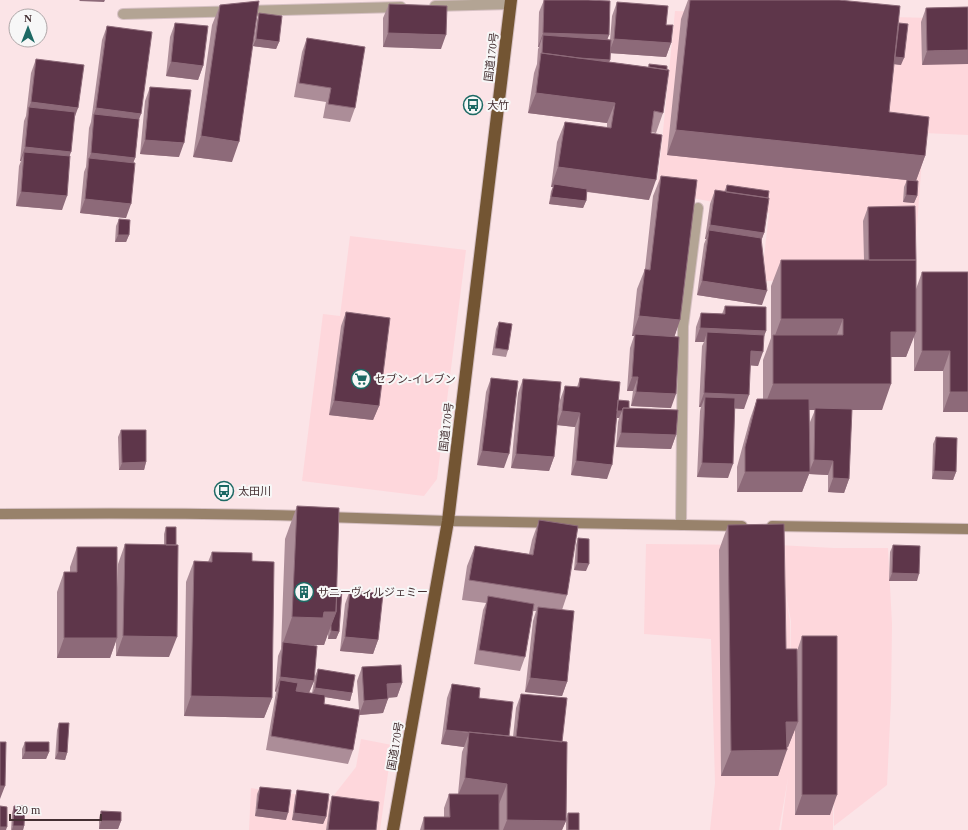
<svg xmlns="http://www.w3.org/2000/svg" width="968" height="830" viewBox="0 0 968 830" font-family="'Times New Roman','Noto Sans JP',serif">
<style>
.built{fill:#fed7dc;fill-rule:evenodd}
.lines{fill:none;stroke-linecap:round;stroke-linejoin:round}
.lane-casing{stroke:#d6c0c3;stroke-width:12}
.street-casing{stroke:#d6c0c3;stroke-width:12}
.secondary-casing{stroke:#d6c0c3;stroke-width:12}
.highway-casing{stroke:#d6c0c3;stroke-width:14}
.lane{stroke:#b3a494;stroke-width:10}
.street{stroke:#b3a494;stroke-width:10}
.secondary{stroke:#98826b;stroke-width:10}
.highway{stroke:#735533;stroke-width:12}
.wall{fill:#ac8d98;fill-rule:evenodd}
.shaded-wall{fill:#8d6a79}
.building{fill:#5e364a;stroke:#8d6a79}
.labels{text-anchor:middle;dominant-baseline:central;stroke-width:4;stroke-linejoin:round;paint-order:stroke}
.street-label{font-size:11px;fill:#442f32;stroke:#f7f7f7}
.poi-label{font-size:11px;fill:#442f32;stroke:#f7f7f7;text-anchor:start}
</style>
<rect width="100%" height="100%" fill="#fbe4e7"/>
<path class="built" d="M675 11 968 19V135L924 133 913 278 765 281 764 257 769 213 657 191Z
M350 236 466 250 437 479 424 496 302 481 323 314 340 316Z
M646 544 778 545 834 548H888L892 624 891 701 887 785 834 826V682L833 830H781L788 778 779 830H710L715 783 711 639 644 634ZM783 580 791 621 790 700V621Z
M361 739 392 745 380 830H249L251 788 331 799 356 767Z"/>
<g class="lines">
<defs>
<path id="lane" d="M681 525 683 326 698 208"/>
<path id="street" d="M435 6 511 4
M123 14 401 7"/>
<path id="secondary" d="M0 514C102 513 204 513 306 516
M326 517 448 521 742 526
M772 526 968 529"/>
<path id="highway" d="M393 830 448 521 511 0"/>
</defs>
<use href="#lane" class="lane-casing"/>
<use href="#street" class="street-casing"/>
<use href="#secondary" class="secondary-casing"/>
<use href="#highway" class="highway-casing"/>
<use href="#lane" class="lane"/>
<use href="#street" class="street"/>
<use href="#secondary" class="secondary"/>
<use href="#highway" class="highway"/>
</g>
<path class="wall" d="M544 0H588L609 35 607 39 610 40 612 16 617 2 666 25 671 43 666 57 610 53 609 62 648 67 649 64 663 113 656 133 651 132 649 200 587 192 586 201 583 208 549 204 551 191 553 187H551L557 142 565 122 607 128V123L528 113 534 73 537 64 538 49 539 47H538L539 12Z
M688 0H839L898 27 899 23 901 65 894 64 889 112 925 156 916 180 917 196 914 203 903 202 904 187 907 180 667 155 681 19Z
M389 4 441 49 383 47V18Z
M220 5 232 162 193 157 212 25Z
M968 7 922 65 921 22 926 8Z
M259 13 279 42 276 49 253 46 257 20Z
M175 23 203 66 198 80 166 76 170 37Z
M107 26 139 119 135 158 133 163 126 218 80 213 84 172 86 167 89 128 91 122 102 40Z
M307 38 355 108 350 122 323 118 326 102 294 97 302 52Z
M36 59 74 119 62 210 16 206 19 166 21 161H20L24 121 26 116 31 73Z
M150 87 179 157 140 154 145 101Z
M661 176 680 320 674 337 671 408 631 406 633 391H627L630 348 634 336H632L637 289 645 269 653 196Z
M727 185 764 233 761 241 762 305 697 295 704 244 706 239H705L710 204 715 190 724 192Z
M868 207 916 260V289L922 272H968V412H943V371H914V335L906 357H891L882 410H852L849 479 844 493 828 492V475L809 474 802 492H737V467L750 419 757 399H763V360L771 338V286L781 260H864L863 221ZM809 410H815L810 422 809 446Z
M119 219 129 235 126 242H115L116 226Z
M725 306 766 331 763 337 758 366 750 365 744 409 735 408 728 478 697 477 700 411 701 407H699L702 346 704 342H695L696 327 701 313 722 314Z
M346 312 379 406 373 420 329 415 341 326Z
M499 322 508 350 506 357 492 355 496 329Z
M491 378 504 468 477 465 486 392Z
M580 378 618 400 629 408 676 435 671 449 616 447 618 422 619 418H616L607 479 571 475 575 427 557 425 560 400 565 386 577 387Z
M523 379 554 457 549 471 511 468 518 393Z
M121 430 146 462 144 470H119L118 437Z
M936 437 956 472 953 480 932 479 933 444Z
M297 506 337 590 339 632 336 639H328V632L324 645H314V681L309 693H312L315 676 318 669 352 693 350 701 325 697 324 704 359 710 357 681 362 667 402 683 397 697 388 698 383 713 359 715 353 750 348 764 266 750 276 692 275 691 278 656 281 649 285 539Z
M539 520 567 595 562 610 567 682 562 696 525 692 533 621 536 611H533L525 657 520 671 474 664 483 610 486 603 462 600 467 566 475 546 529 554 532 540Z
M728 525 786 649 797 651 802 636 830 815H795V729L788 747H787L778 776H721L719 550Z
M166 527 169 657 116 656V641L110 658H57V592L64 572H70V567L77 547 117 588 118 564 125 544 164 545V534Z
M578 538 586 571 574 570 576 545Z
M893 545 917 581H889L890 552Z
M212 552 252 561 272 698 264 718 184 716 186 582 194 561 208 562Z
M350 590 378 640 373 654 340 651 345 604Z
M452 684 479 698 509 736 513 737 516 708 521 694 562 742 566 819 568 813 579 830H566V821L562 830H420L424 817H444V808L449 794H458L462 752 464 747 441 744 447 698Z
M59 723 67 753 65 760 55 759 57 730Z
M25 742 49 752 46 759H22V749Z
M260 787 286 820 255 816 257 794Z
M297 790 326 817 323 824 292 820 295 797Z
M332 796 376 830H326L330 803Z
M14 806 24 826 23 830H11L12 813Z
M101 811 121 821 118 829H99V818Z"/>
<path class="shaded-wall" d="M80 0H105L104 2 79 1Z
M388 33 446 35 441 49 383 47Z
M543 33 609 35 604 49 543 35 539 47H538Z
M256 39 279 42 276 49 253 46Z
M614 39 671 43 666 57 609 53Z
M968 50V64L922 65 927 51Z
M542 55 610 60 605 74Z
M895 57 904 58 901 65 893 64Z
M171 62 203 66 198 80 166 76Z
M536 93 615 103 607 123 528 113Z
M31 102 78 108 73 122 29 107 26 116Z
M96 108 141 114 136 128 94 114 91 122Z
M676 130 925 156 916 181 667 155Z
M201 136 239 142 232 162 193 157Z
M145 140 184 143 179 157 140 154Z
M25 147 71 152 66 166 24 152 21 161H20Z
M91 153 135 158 130 172 89 158 86 167Z
M558 167 656 180 649 200 553 187 554 184 553 187H551Z
M21 192 67 196 62 210 16 206Z
M906 195 917 196 914 203 903 202Z
M551 197 586 201 583 208 549 204Z
M85 199 131 204 126 218 80 213Z
M710 225 764 233 759 247 709 230 706 239H705Z
M118 235H129L126 242H115Z
M702 281 767 291 762 305 697 295Z
M639 316 680 320 673 341 635 334 634 336H632Z
M781 319H843L833 345 773 341Z
M700 328 766 331 761 345 707 332 704 342H695Z
M891 332H916L906 357H882Z
M751 351 763 352 758 366 746 365Z
M922 351H950L943 371H914Z
M632 377H638L633 391H627Z
M773 384H891L882 410H815V408V410H763Z
M636 392 676 394 671 408 631 406Z
M950 392H968V412H943Z
M704 393 749 395 744 409 704 407 705 397 701 407H699Z
M334 401 379 406 373 420 329 415Z
M562 411 580 413 575 427 557 425Z
M617 411H622L619 418H615Z
M621 433 676 435 671 449 616 447Z
M482 451 509 454 504 468 477 465Z
M516 454 554 457 549 471 511 468Z
M814 460 833 461 828 475 809 474 802 492H737L745 472H809Z
M576 461 612 465 607 479 571 475Z
M146 462 144 470H119L122 463Z
M702 463 733 464 728 478 697 477Z
M934 471 956 472 953 480 932 479Z
M833 478 849 479 844 493 828 492Z
M577 563 589 564 586 571 574 570Z
M892 573 919 574 917 581H889Z
M324 612H336L324 645H314L311 651 283 642 281 649 292 617Z
M331 631 339 632 336 639H328Z
M123 636 177 637 169 657 116 656Z
M345 637 378 640 373 654 340 651Z
M64 638H117L110 658H57Z
M280 677 314 681 308 695 278 692 280 680 276 692 275 691Z
M530 678 567 682 562 696 525 692Z
M402 683 397 697 382 698 387 684Z
M315 688 352 693 350 701 312 695Z
M191 696 272 698 264 718 184 716Z
M388 699 383 713 359 715 364 701Z
M786 722H798L788 747H777Z
M446 730 469 733 464 747 441 744Z
M787 750 778 776H721L731 751Z
M25 752H49L46 759H22Z
M58 752 67 753 65 760 55 759Z
M465 778 507 784 499 804 457 798Z
M0 786H5L0 799Z
M802 795H837L830 815H795Z
M257 809 288 813 286 820 255 816Z
M294 813 326 817 323 824 292 820Z
M507 820 566 821 562 830H503Z
M101 821H121L118 829H99Z
M13 826H24L23 830H12Z
M0 827H7L6 830H0Z"/>
<path class="building" d="M544 0H588L610 1 609 35 543 33Z
M690 0H839L900 6 889 112 929 117 925 156 676 130Z
M259 1 239 142 201 136 220 5Z
M617 2 668 6 666 25H673L671 43 614 39Z
M389 4 447 6 446 35 388 33Z
M968 7V50L927 51 926 8Z
M259 13 282 16 279 42 256 39Z
M175 23 208 26 203 66 171 62Z
M899 23 908 24 904 58 895 57Z
M107 26 152 32 141 114 96 108Z
M543 35 611 40 610 60 579 58 542 53Z
M307 38 365 47 355 108 328 104 331 88 299 83Z
M541 53 669 70 663 113 654 111 651 133 662 135 656 180 558 167 565 122 611 128 615 103 536 93Z
M36 59 84 65 78 108 31 102Z
M649 64 667 66V70L649 67Z
M150 87 191 90 184 143 145 140Z
M29 107 75 112 71 152 25 147Z
M94 114 139 119 135 158 91 153Z
M24 152 70 156 67 196 21 192Z
M89 158 135 163 131 204 85 199Z
M661 176 697 180 680 320 639 316 645 269 650 270Z
M907 180 918 181 917 196 906 195Z
M554 184 587 189 586 201 551 197Z
M727 185 769 191 768 198 726 192Z
M715 190 769 198 764 233 710 225Z
M915 206 916 260H869L868 207Z
M119 219 130 220 129 235H118Z
M709 230 761 238 767 291 702 281Z
M781 260H916V332H891V384H773V335H843V319H781Z
M922 272H968V392H950V351H922Z
M725 306 766 307V331L700 328 701 313 725 314Z
M346 312 390 318 379 406 334 401Z
M499 322 512 324 508 350 495 348Z
M707 332 764 335 763 352 751 351 749 395 704 393Z
M635 334 679 337 676 394 636 392 638 377H632Z
M491 378 518 381 509 454 482 451Z
M580 378 620 382 612 465 576 461 580 413 562 411 565 386 579 387Z
M523 379 561 382 554 457 516 454Z
M705 397 735 398 733 464 702 463Z
M757 399H809L810 472H745V447Z
M618 400 629 401V408H623L622 411H617Z
M623 408 678 410 676 435 621 433Z
M815 408 852 409 849 479 833 478V461L814 460Z
M121 430H146V462L122 463Z
M936 437 957 438 956 472 934 471Z
M297 506 339 508 336 612H324L323 618 292 617Z
M539 520 578 526 567 595 469 580 475 546 533 555Z
M784 524 786 649H797L798 722H786L787 750 731 751 728 525Z
M166 527H176V545H166Z
M578 538 589 539V564L577 563Z
M125 544 178 545 177 637 123 636Z
M893 545 920 546 919 574 892 573Z
M77 547H117V638H64V572H77Z
M212 552 252 553V561L274 562 272 698 191 696 194 561 212 562Z
M337 590H342L339 632 331 631V625L336 612Z
M350 590 383 594 378 640 345 637Z
M488 596 534 604 525 657 479 650Z
M538 607 574 611 567 682 530 678Z
M802 636H837V795H802Z
M283 642 317 646 314 681 280 677Z
M401 665 402 683 387 684 388 699 364 701 362 667Z
M318 669 355 675 352 693 315 688Z
M280 680 298 683 296 691 325 695 324 704 360 710 353 750 271 736Z
M452 684 480 688 479 698 513 702 509 736 446 730Z
M521 694 567 698 562 742 516 737Z
M59 723H69L67 753 58 752Z
M469 732 567 742 566 821 507 820V784L465 778Z
M0 742H6L5 786H0Z
M25 742H49V752H25Z
M260 787 291 790 288 813 257 809Z
M297 790 329 794 326 817 294 813Z
M449 794H499V830H424V817H450Z
M332 796 379 802 376 830H328Z
M0 806 7 807V827H0Z
M14 806H25L24 826H13Z
M101 811 121 812V821H101Z
M568 813H579V830H568Z"/>
<defs>
<symbol id="bus-ring" viewBox="-11 -11 22 22"><circle r="9.5" fill="#f7f7f7" stroke="#1d6964" stroke-width="1.5"/><path d="M-5-6H5V4H4V6H2V4H-2V6H-4V4H-5ZM-3.5-4V0h7V-4ZM-3.5 1.2v1.5H-2V1.2ZM2 1.2v1.5H3.5V1.2Z" fill="#1d6964"/></symbol>
<symbol id="supermarket-ring" viewBox="-11 -11 22 22"><circle r="9.5" fill="#f7f7f7" stroke="#1d6964" stroke-width="1.5"/><path d="M-6-5.5h2.5l.6 2H6L4.5 2H-2.5L-4.4-4H-6ZM-1.5 3.2a1.3 1.3 0 1 0 .1 0ZM3 3.2a1.3 1.3 0 1 0 .1 0Z" fill="#1d6964"/></symbol>
<symbol id="building-ring" viewBox="-11 -11 22 22"><circle r="9.5" fill="#f7f7f7" stroke="#1d6964" stroke-width="1.5"/><path d="M-4-6H4V6H1V3H-1V6H-4ZM-2.5-4.3h1.7v1.8h-1.7ZM.8-4.3h1.7v1.8H.8ZM-2.5-1h1.7V.8h-1.7ZM.8-1h1.7V.8H.8Z" fill="#1d6964"/></symbol>
</defs>
<g fill-rule="evenodd">
<use href="#bus-ring" x="462" y="94" width="22" height="22"/>
<use href="#supermarket-ring" x="350" y="368" width="22" height="22"/>
<use href="#bus-ring" x="213" y="480" width="22" height="22"/>
<use href="#building-ring" x="293" y="581" width="22" height="22"/>
</g>
<g class="labels">
<g class="street-label">
<text transform="translate(491 57) rotate(-83)">国道170号</text>
<text transform="translate(446 427) rotate(-83)">国道170号</text>
<text transform="translate(395 746) rotate(-80)">国道170号</text>
</g>
<g class="poi-label">
<text x="487" y="105">大竹</text>
<text x="375" y="379">セブン-イレブン</text>
<text x="238" y="491">太田川</text>
<text x="318" y="592">サニーヴィルジェミー</text>
</g>
</g>
<g transform="translate(28 28)"><circle r="19" fill="#f7f7f7" stroke="#afa7a8"/>
<path d="M0-3L7 15L0 10L-7 15Z" fill="#1d6964"/>
<text y="-6" font-size="11" font-weight="bold" text-anchor="middle" fill="#442f32">N</text>
</g>
<path d="M10 814v6h91v-6" fill="none" stroke="#442f32" stroke-width="2"/>
<text x="16" y="814" font-size="12" fill="#442f32" stroke="#f7f7f7" stroke-width="3" paint-order="stroke">20 m</text>
</svg>
